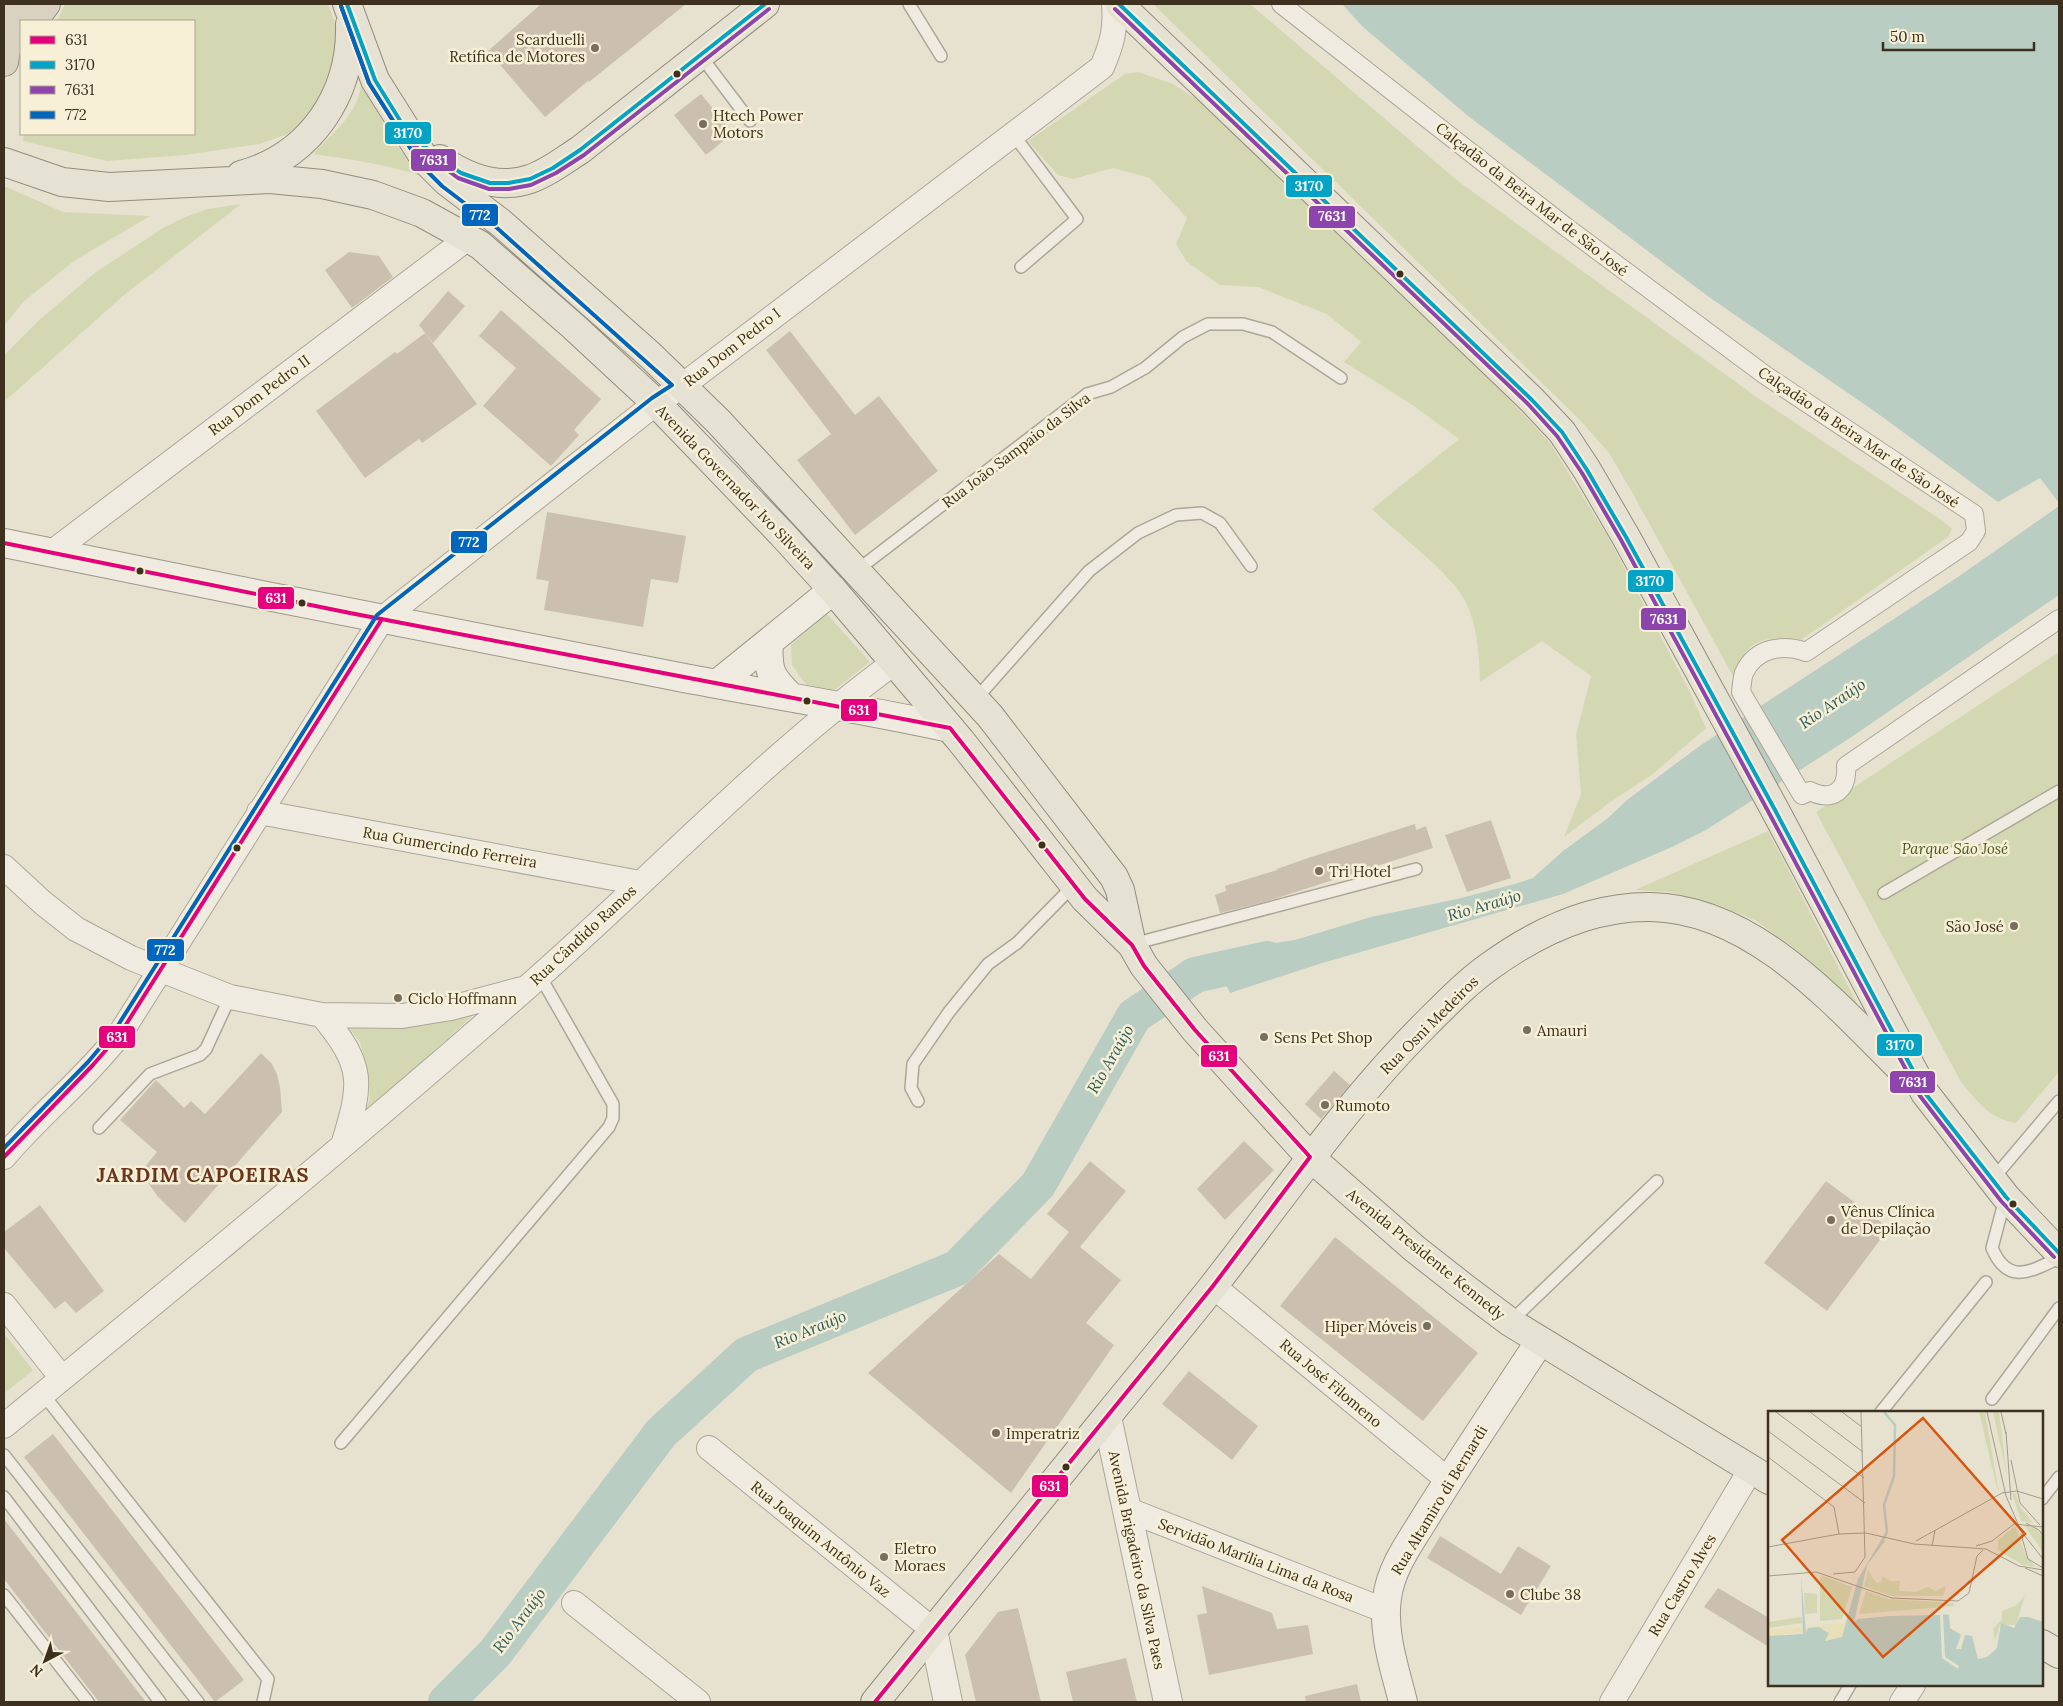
<svg xmlns="http://www.w3.org/2000/svg" width="2063" height="1706" viewBox="0 0 2063 1706" font-family="Lora,serif">
<style>
.green{fill:#d4d8b2}
.water{fill:#bacdc3}
.lines{fill:none;stroke-linecap:round;stroke-linejoin:round}
.river{stroke:#bacdc3;stroke-width:36}
.building{fill:#cbc0b0}
.service-casing{stroke:#aca698;stroke-width:14}
.pedestrian-casing{stroke:#aca698;stroke-width:20}
.minor-casing{stroke:#aca698;stroke-width:26}
.tertiary-casing{stroke:#aca698;stroke-width:30}
.secondary-casing{stroke:#9c9688;stroke-width:30}
.primary-casing{stroke:#928c7f;stroke-width:30}
.motorway-casing{stroke:#928c7f;stroke-width:30}
.service{stroke:#efebe1;stroke-width:11}
.pedestrian{stroke:#efebe1;stroke-width:18}
.minor{stroke:#efebe1;stroke-width:24}
.tertiary{stroke:#efebe1;stroke-width:28}
.secondary{stroke:#efebe1;stroke-width:28}
.primary{stroke:#e6e2d3;stroke-width:28}
.motorway{stroke:#dad2c0;stroke-width:28}
.bus-1-casing{stroke:#f7f0d6;stroke-width:8}
.bus-2-casing{stroke:#f7f0d6;stroke-width:8}
.bus-3-casing{stroke:#f7f0d6;stroke-width:8}
.bus-4-casing{stroke:#f7f0d6;stroke-width:8}
.bus-1{stroke:#e5007d;stroke-width:4}
.bus-2{stroke:#03a3c5;stroke-width:4}
.bus-3{stroke:#8e44ad;stroke-width:4}
.bus-4{stroke:#0065bd;stroke-width:4}
.poi-dot{fill:#786e5d;stroke:#f7f0d6;stroke-width:2}
.bus-dot{fill:#3d301f;stroke:#f7f0d6;stroke-width:2}
.labels{text-anchor:middle;dominant-baseline:central;stroke-width:5;stroke-linejoin:round;paint-order:stroke}
.poi-label{font-size:15px;fill:#3d301f;stroke:#f7f0d6;text-anchor:start}
.street-label{font-size:15px;fill:#3d301f;stroke:#f7f0d6}
.park-label{font-size:15px;font-style:italic;fill:#485a24;stroke:#f7f0d6}
.water-label{font-size:16px;font-style:italic;fill:#2d5c5d;stroke:#f7f0d6}
.district-label{font-size:20px;font-weight:bold;letter-spacing:1px;fill:#6b331c;stroke:#f7f0d6}
.inset-river{fill:none;stroke:#bacdc3;stroke-width:2.5}
.inset-road{fill:none;stroke:#a39b89;stroke-width:1}
.view{fill:#d7550e;fill-opacity:0.15;stroke:#d7550e;stroke-width:2.5}
.inset-edge{fill:none;stroke:#3d301f;stroke-width:2.5}
.line-badge{stroke:#f7f0d6;stroke-width:2}
.badge-label{font-size:14px;text-anchor:middle;font-weight:bold;fill:#fff}
</style>
<rect width="100%" height="100%" fill="#e7e2d0"/>
<path class="green" d="M65 4H328L337 28 340 63 327 101 293 132 259 144 185 155 107 161 23 141 24 134H194V21H57Z
M1153 4H1250L1458 181 1758 398 1943 521 1952 529 1948 537 1798 642C1765 632 1742 643 1734 678L1633 494 1609 453 1579 419Z
M1138 72 1173 84 1204 104 1504 393 1550 443 1608 537 1688 688 1706 728 1653 774 1609 803 1564 837 1581 794 1576 734 1591 676 1542 641 1480 682C1479 652 1477 614 1458 590 1436 561 1399 535 1372 509L1459 439 1411 404 1344 362 1361 342 1327 314 1258 287 1220 285 1187 262 1176 244 1187 218 1150 178 1113 168 1073 179 1058 175 1028 141 1125 74Z
M362 81C378 115 395 145 419 175 383 164 349 159 313 154 335 131 358 114 362 81Z
M4 186 63 212 150 216 74 261 23 302 4 326Z
M241 204 123 296 4 402V355L39 320 96 272 163 228 185 217 208 209Z
M827 614 870 662 833 691 807 686 792 665 791 644Z
M2059 652V1072L2016 1123C1988 1118 1978 1102 1961 1082L1816 812Z
M1768 831 1859 1007 1792 947 1755 920 1718 905 1670 892 1635 890Z
M489 1001 366 1112 370 1097 368 1072 360 1042 347 1026 373 1029 449 1018Z
M4 1333 33 1370 4 1394Z"/>
<path class="water" d="M1342 4H2059V503L2040 478 1998 502 1877 413 1709 297 1468 116 1363 27Z
M2059 506V595L1847 740 1706 830 1672 847 1563 894 1319 964 1230 993 1211 953 1295 940 1371 917 1457 899 1515 884 1533 878 1563 851 1608 818 1627 800 1701 745 1958 577Z"/>
<g class="lines">
<path class="river" d="M446 1702 495 1653 661 1433 746 1355 957 1268 1038 1185 1134 1016 1195 975 1267 959"/>
</g>
<path class="building" d="M541 4H686L589 82 588 81 545 117 488 51Z
M701 94 733 133 706 155 674 115Z
M349 252 379 256 393 277 352 308 325 270Z
M448 291 465 306 433 343 419 325Z
M501 310 601 399 574 430 579 435 551 466 483 406 516 368 479 336Z
M790 331 855 415 879 396 938 471 855 535 797 460 831 434 766 350Z
M425 333 477 404 422 443 419 439 365 478 316 411 395 352 397 354Z
M547 512 686 536 678 583 651 579 643 627 544 610 549 581 536 579Z
M1491 820 1511 878 1467 892 1445 835Z
M1415 824 1416 830 1426 826 1433 848 1268 901 1220 913 1215 895 1226 891 1225 886 1277 870V869L1308 858Z
M261 1053 272 1064 277 1074 280 1087 282 1112 185 1223 158 1197 149 1184 144 1168 157 1152 120 1120 156 1080 184 1108 191 1101 205 1114Z
M1334 1071 1350 1085 1321 1119 1305 1104Z
M1244 1141 1274 1170 1225 1220 1197 1189Z
M1090 1161 1126 1191 1080 1247 1121 1280 1086 1323 1114 1345 1011 1493 868 1373 999 1254 1031 1279 1069 1232 1047 1214Z
M1826 1181 1889 1228 1827 1311 1764 1263Z
M40 1205 104 1291 76 1313 65 1301 55 1309 4 1248V1232Z
M1335 1237 1478 1353 1423 1421 1280 1306Z
M1189 1371 1258 1426 1232 1460 1162 1404Z
M53 1434 244 1680 215 1702 24 1457Z
M4 1519 146 1702H99L4 1579Z
M1440 1536 1501 1574 1518 1546 1551 1566 1521 1615 1427 1558Z
M1202 1586 1272 1613 1277 1629 1308 1625 1313 1654 1209 1675 1197 1615 1207 1613Z
M1718 1588 1769 1618V1647L1704 1607Z
M1018 1608 1041 1702H976L965 1655 998 1612Z
M1126 1658 1137 1702H1073L1066 1672Z
M1357 1684 1361 1702H1306L1305 1696Z"/>
<g class="lines">
<defs>
<path id="service" d="M909 4 941 56
M700 55 750 121
M1013 134 1077 219 1021 267
M856 571 1087 394 1111 387 1145 368 1183 337 1208 324H1243L1272 332 1341 378
M975 700 1089 571 1138 533 1176 515 1202 513 1220 523 1251 566
M1884 893 2059 791
M1133 944 1416 869
M918 1101 911 1088 913 1064 949 1012 988 964 1017 943 1074 885
M99 1128 150 1074 200 1055 206 1049 230 997
M1992 1180 2059 1101
M2005 1199 1992 1248C2008 1286 2031 1271 2059 1258
M1510 1322 1657 1181
M43 1394 268 1679 263 1702
M1992 1399 2059 1308
M1881 1412 1986 1282
M341 1443 609 1127 613 1118V1104L540 976
M4 1455 198 1702
M4 1497 160 1702
M2042 1499 2059 1477
M4 1595 88 1702
M1840 1702 1850 1685"/>
<path id="pedestrian" d="M1281 4 1566 227 1765 375 1974 514 1976 531 1969 542 1806 652C1783 644 1756 647 1744 673 1742 678 1742 686 1741 692L1802 795 1810 791C1832 802 1848 791 1846 766L2059 619"/>
<path id="minor" d="M51 553 468 238
M259 812 640 883
M4 867 43 903 76 929 131 958 230 997 322 1015 402 1016 451 1008 522 989
M322 1015C365 1067 362 1083 343 1145
M4 1157C40 1114 85 1079 120 1034L382 619 656 403 682 386 1102 67C1112 44 1116 29 1114 4
M1213 1286 1448 1480
M4 1305 62 1378
M4 1426C179 1283 354 1139 524 990 649 881 761 760 895 662
M709 1448 933 1630
M1126 1509 1386 1611
M574 1603 698 1702
M1612 1702 1751 1469
M1902 1702 1913 1685"/>
<path id="tertiary" d="M1107 1417 1168 1702
M933 1630 948 1702"/>
<path id="secondary" d="M4 543C227 589 450 632 674 676 766 694 859 708 950 728
M769 642C767 671 771 678 791 697
M717 684 833 590
M1403 1702C1395 1669 1382 1633 1387 1598 1391 1566 1412 1540 1428 1513 1464 1455 1502 1399 1540 1341"/>
<path id="primary" d="M347 4 375 80 426 161 446 181 501 223 650 355 718 421 990 716 1114 877 1120 890 1132 945 1144 966 1195 1030 1310 1157 1415 1249 1466 1289 1510 1322 1769 1480
M1119 4 1532 400 1562 432 1587 470 1626 537 1775 810 1925 1093 2006 1197 2059 1253
M440 159C466 177 498 190 530 179 548 173 564 160 580 150L765 4
M4 162 62 182 109 187 270 179 322 184 373 195 422 213 480 245 573 326 656 403 781 533 833 590 961 741 1085 899 1132 945
M241 175C311 156 352 94 350 24
M2042 1644 2059 1654
M875 1702C953 1606 1031 1510 1109 1414 1144 1371 1180 1328 1214 1285 1283 1197 1346 1104 1425 1025 1446 1004 1466 983 1490 966 1537 932 1591 906 1651 907 1755 909 1837 1006 1906 1074"/>
<path id="motorway" d="M33 21 46 4
M4 62 14 4"/>
</defs>
<use href="#service" class="service-casing"/>
<use href="#pedestrian" class="pedestrian-casing"/>
<use href="#minor" class="minor-casing"/>
<use href="#tertiary" class="tertiary-casing"/>
<use href="#secondary" class="secondary-casing"/>
<use href="#primary" class="primary-casing"/>
<use href="#motorway" class="motorway-casing"/>
<use href="#service" class="service"/>
<use href="#pedestrian" class="pedestrian"/>
<use href="#minor" class="minor"/>
<use href="#tertiary" class="tertiary"/>
<use href="#secondary" class="secondary"/>
<use href="#primary" class="primary"/>
<use href="#motorway" class="motorway"/>
<defs>
<path id="bus-1" d="M4 543 350 613 950 728 1085 899 1132 945 1144 966 1195 1030 1310 1157 1213 1286 875 1702
M4 1157 92 1066 120 1034 382 619"/>
<path id="bus-2" d="M347 4 375 80 409 135 461 173 490 183H508L530 179 553 168 580 150 765 4
M1119 4 1532 400 1562 432 1587 470 1626 537 1775 810 1925 1093 2006 1197 2059 1253"/>
<path id="bus-3" d="M341 6 369 83 404 138 458 178 489 189H509L531 185 556 173 584 155 769 9
M1115 9 1528 404 1557 436 1582 473 1621 540 1769 813 1920 1096 2001 1201 2054 1257"/>
<path id="bus-4" d="M4 1148 88 1062 115 1030 377 615 652 398 672 385 497 228 442 186 421 165 369 83 341 6"/>
</defs>
<use href="#bus-1" class="bus-1-casing"/>
<use href="#bus-2" class="bus-2-casing"/>
<use href="#bus-3" class="bus-3-casing"/>
<use href="#bus-4" class="bus-4-casing"/>
<use href="#bus-1" class="bus-1"/>
<use href="#bus-2" class="bus-2"/>
<use href="#bus-3" class="bus-3"/>
<use href="#bus-4" class="bus-4"/>
</g>
<g class="poi-dot">
<circle cx="595" cy="48" r="5"/>
<circle cx="703" cy="124" r="5"/>
<circle cx="1319" cy="871" r="5"/>
<circle cx="2014" cy="926" r="5"/>
<circle cx="398" cy="998" r="5"/>
<circle cx="1527" cy="1030" r="5"/>
<circle cx="1264" cy="1037" r="5"/>
<circle cx="1325" cy="1105" r="5"/>
<circle cx="1831" cy="1220" r="5"/>
<circle cx="1427" cy="1326" r="5"/>
<circle cx="996" cy="1433" r="5"/>
<circle cx="884" cy="1557" r="5"/>
<circle cx="1510" cy="1594" r="5"/>
</g>
<g class="bus-dot">
<circle cx="677" cy="74" r="4.5"/>
<circle cx="1400" cy="274" r="4.5"/>
<circle cx="140" cy="571" r="4.5"/>
<circle cx="302" cy="603" r="4.5"/>
<circle cx="807" cy="701" r="4.5"/>
<circle cx="1042" cy="845" r="4.5"/>
<circle cx="237" cy="848" r="4.5"/>
<circle cx="2013" cy="1204" r="4.5"/>
<circle cx="1066" cy="1467" r="4.5"/>
</g>
<g class="labels">
<g class="poi-label">
<text x="585" y="39" text-anchor="end">Scarduelli<tspan x="585" dy="17">Retífica de Motores</tspan></text>
<text x="713" y="115">Htech Power<tspan x="713" dy="17">Motors</tspan></text>
<text x="1329" y="871">Tri Hotel</text>
<text x="2004" y="926" text-anchor="end">São José</text>
<text x="408" y="998">Ciclo Hoffmann</text>
<text x="1537" y="1030">Amauri</text>
<text x="1274" y="1037">Sens Pet Shop</text>
<text x="1335" y="1105">Rumoto</text>
<text x="1841" y="1211">Vênus Clínica<tspan x="1841" dy="17">de Depilação</tspan></text>
<text x="1417" y="1326" text-anchor="end">Hiper Móveis</text>
<text x="1006" y="1433">Imperatriz</text>
<text x="894" y="1548">Eletro<tspan x="894" dy="17">Moraes</tspan></text>
<text x="1520" y="1594">Clube 38</text>
</g>
<g class="street-label">
<text transform="translate(1532 199) rotate(38)">Calçadão da Beira Mar de São José</text>
<text transform="translate(732 347) rotate(-38)">Rua Dom Pedro I</text>
<text transform="translate(259 395) rotate(-37)">Rua Dom Pedro II</text>
<text transform="translate(1859 437) rotate(34)">Calçadão da Beira Mar de São José</text>
<text transform="translate(1016 450) rotate(-37)">Rua João Sampaio da Silva</text>
<text transform="translate(736 487) rotate(46)">Avenida Governador Ivo Silveira</text>
<text transform="translate(450 847) rotate(10)">Rua Gumercindo Ferreira</text>
<text transform="translate(583 935) rotate(-43)">Rua Cândido Ramos</text>
<text transform="translate(1429 1025) rotate(-45)">Rua Osni Medeiros</text>
<text transform="translate(1426 1254) rotate(39)">Avenida Presidente Kennedy</text>
<text transform="translate(1331 1383) rotate(40)">Rua José Filomeno</text>
<text transform="translate(1439 1500) rotate(-59)">Rua Altamiro di Bernardi</text>
<text transform="translate(821 1539) rotate(39)">Rua Joaquim Antônio Vaz</text>
<text transform="translate(1137 1560) rotate(78)">Avenida Brigadeiro da Silva Paes</text>
<text transform="translate(1256 1560) rotate(21)">Servidão Marília Lima da Rosa</text>
<text transform="translate(1682 1585) rotate(-59)">Rua Castro Alves</text>
</g>
<g class="park-label">
<text x="1955" y="848">Parque São José</text>
</g>
<g class="water-label">
<text transform="translate(1832 703) rotate(-34)">Rio Araújo</text>
<text transform="translate(1484 905) rotate(-16)">Rio Araújo</text>
<text transform="translate(1110 1059) rotate(-60)">Rio Araújo</text>
<text transform="translate(810 1329) rotate(-22)">Rio Araújo</text>
<text transform="translate(519 1620) rotate(-53)">Rio Araújo</text>
</g>
<g class="district-label">
<text x="203" y="1174">JARDIM CAPOEIRAS</text>
</g>
</g>
<g transform="translate(1768 1411)">
<rect width="275" height="275" fill="#e7e2d0"/>
<path d="M211 1H217L231 82 227 69ZM225 1H231L239 65ZM244 82H247L252 96 265 112 253 110ZM256 114 268 117 275 128V141ZM247 115 257 142 267 156 255 154 230 139V129ZM100 159 108 172 113 171 115 165 122 170H132L131 180 147 181 160 176 167 180 178 175 175 185H124L96 175ZM55 165 84 176 74 208 52 210V166ZM98 180 120 188 185 192 186 195 91 203ZM36 182 49 183V202L37 203ZM257 184 248 214H232L227 229 225 218 234 208V200L249 194ZM33 206 35 212 0 217V211Z" fill="#d4d8b2"/>
<path d="M79 211 74 226 57 230 61 222 58 218 40 217 39 223 37 216ZM35 216 34 224 33 221 0 225V220Z" fill="#eae0b7"/>
<path d="M113 129 117 130 99 154 86 211 90 208 122 205 172 204 174 247 190 258 191 255 177 246 175 203 181 204 182 217 193 224 188 238H193L197 224 204 225 210 248 219 246 229 237 233 212 246 217 252 206H260L275 211V274H0V225L35 223 33 165 38 222 40 217 51 216 61 222 57 230 74 226 90 168Z" fill="#bacdc3"/>
<path class="inset-river" d="M113 132 119 121 116 94 126 65 127 14 116 1"/>
<path class="inset-road" d="M8 1 96 67M42 1 95 41M74 1 94 16M219 1 238 85 253 120 275 148M233 1 238 23M0 20 97 92M238 21 243 89M0 46 66 96 71 123M243 49 252 92 272 114M258 112 271 119 275 125M253 123 260 148 275 157M148 130 234 82 249 80 275 88M164 135 167 119M208 135 224 130 246 113 275 116M0 136 71 123 98 122 146 133 218 138 251 155 275 159M257 157 275 165M65 163 87 161 97 146 93 1M0 165 48 161 124 187 190 190 201 182 209 145 215 139"/>
<path class="view" d="M155 7 257 123 115 246 14 129Z"/>
<rect width="275" height="275" class="inset-edge"/>
</g>
<g class="line-badge">
<rect x="384" y="121" width="48" height="24" rx="5" fill="#03a3c5"/>
<rect x="410" y="148" width="47" height="24" rx="5" fill="#8e44ad"/>
<rect x="1285" y="174" width="48" height="24" rx="5" fill="#03a3c5"/>
<rect x="461" y="203" width="38" height="24" rx="5" fill="#0065bd"/>
<rect x="1308" y="205" width="48" height="24" rx="5" fill="#8e44ad"/>
<rect x="450" y="530" width="38" height="24" rx="5" fill="#0065bd"/>
<rect x="1627" y="569" width="47" height="24" rx="5" fill="#03a3c5"/>
<rect x="257" y="586" width="38" height="24" rx="5" fill="#e5007d"/>
<rect x="1640" y="607" width="47" height="24" rx="5" fill="#8e44ad"/>
<rect x="840" y="698" width="38" height="24" rx="5" fill="#e5007d"/>
<rect x="146" y="938" width="39" height="24" rx="5" fill="#0065bd"/>
<rect x="98" y="1025" width="38" height="24" rx="5" fill="#e5007d"/>
<rect x="1876" y="1033" width="47" height="24" rx="5" fill="#03a3c5"/>
<rect x="1200" y="1044" width="38" height="24" rx="5" fill="#e5007d"/>
<rect x="1889" y="1070" width="47" height="24" rx="5" fill="#8e44ad"/>
<rect x="1031" y="1474" width="38" height="24" rx="5" fill="#e5007d"/>
</g>
<g class="badge-label">
<text x="408" y="138">3170</text>
<text x="434" y="165">7631</text>
<text x="1309" y="191">3170</text>
<text x="480" y="220">772</text>
<text x="1332" y="221">7631</text>
<text x="469" y="547">772</text>
<text x="1650" y="586">3170</text>
<text x="276" y="603">631</text>
<text x="1664" y="624">7631</text>
<text x="859" y="715">631</text>
<text x="165" y="955">772</text>
<text x="117" y="1042">631</text>
<text x="1900" y="1050">3170</text>
<text x="1219" y="1061">631</text>
<text x="1913" y="1087">7631</text>
<text x="1050" y="1491">631</text>
</g>
<rect width="2063" height="1706" fill="none" stroke="#3d301f" stroke-width="10"/>
<rect x="20" y="20" width="175" height="115" fill="#f7f0d6" stroke="#ada38d"/>
<rect x="30" y="36" width="25" height="8" fill="#e5007d" stroke="#ada38d"/>
<text x="65" y="45" font-size="15" fill="#3d301f">631</text>
<rect x="30" y="61" width="25" height="8" fill="#03a3c5" stroke="#ada38d"/>
<text x="65" y="70" font-size="15" fill="#3d301f">3170</text>
<rect x="30" y="86" width="25" height="8" fill="#8e44ad" stroke="#ada38d"/>
<text x="65" y="95" font-size="15" fill="#3d301f">7631</text>
<rect x="30" y="111" width="25" height="8" fill="#0065bd" stroke="#ada38d"/>
<text x="65" y="120" font-size="15" fill="#3d301f">772</text>
<g transform="translate(45 1661) rotate(221)" stroke="#f7f0d6" stroke-width="4" paint-order="stroke">
<path d="M0-4L9 19L0 12L-9 19Z" fill="#3d301f"/>
<text y="-8" font-size="14" font-weight="bold" text-anchor="middle" fill="#3d301f">N</text>
</g>
<path d="M1883 42v8h151v-8" fill="none" stroke="#3d301f" stroke-width="2.5"/>
<text x="1890" y="42" font-size="15" fill="#3d301f" stroke="#f7f0d6" stroke-width="4" paint-order="stroke">50 m</text>
</svg>
